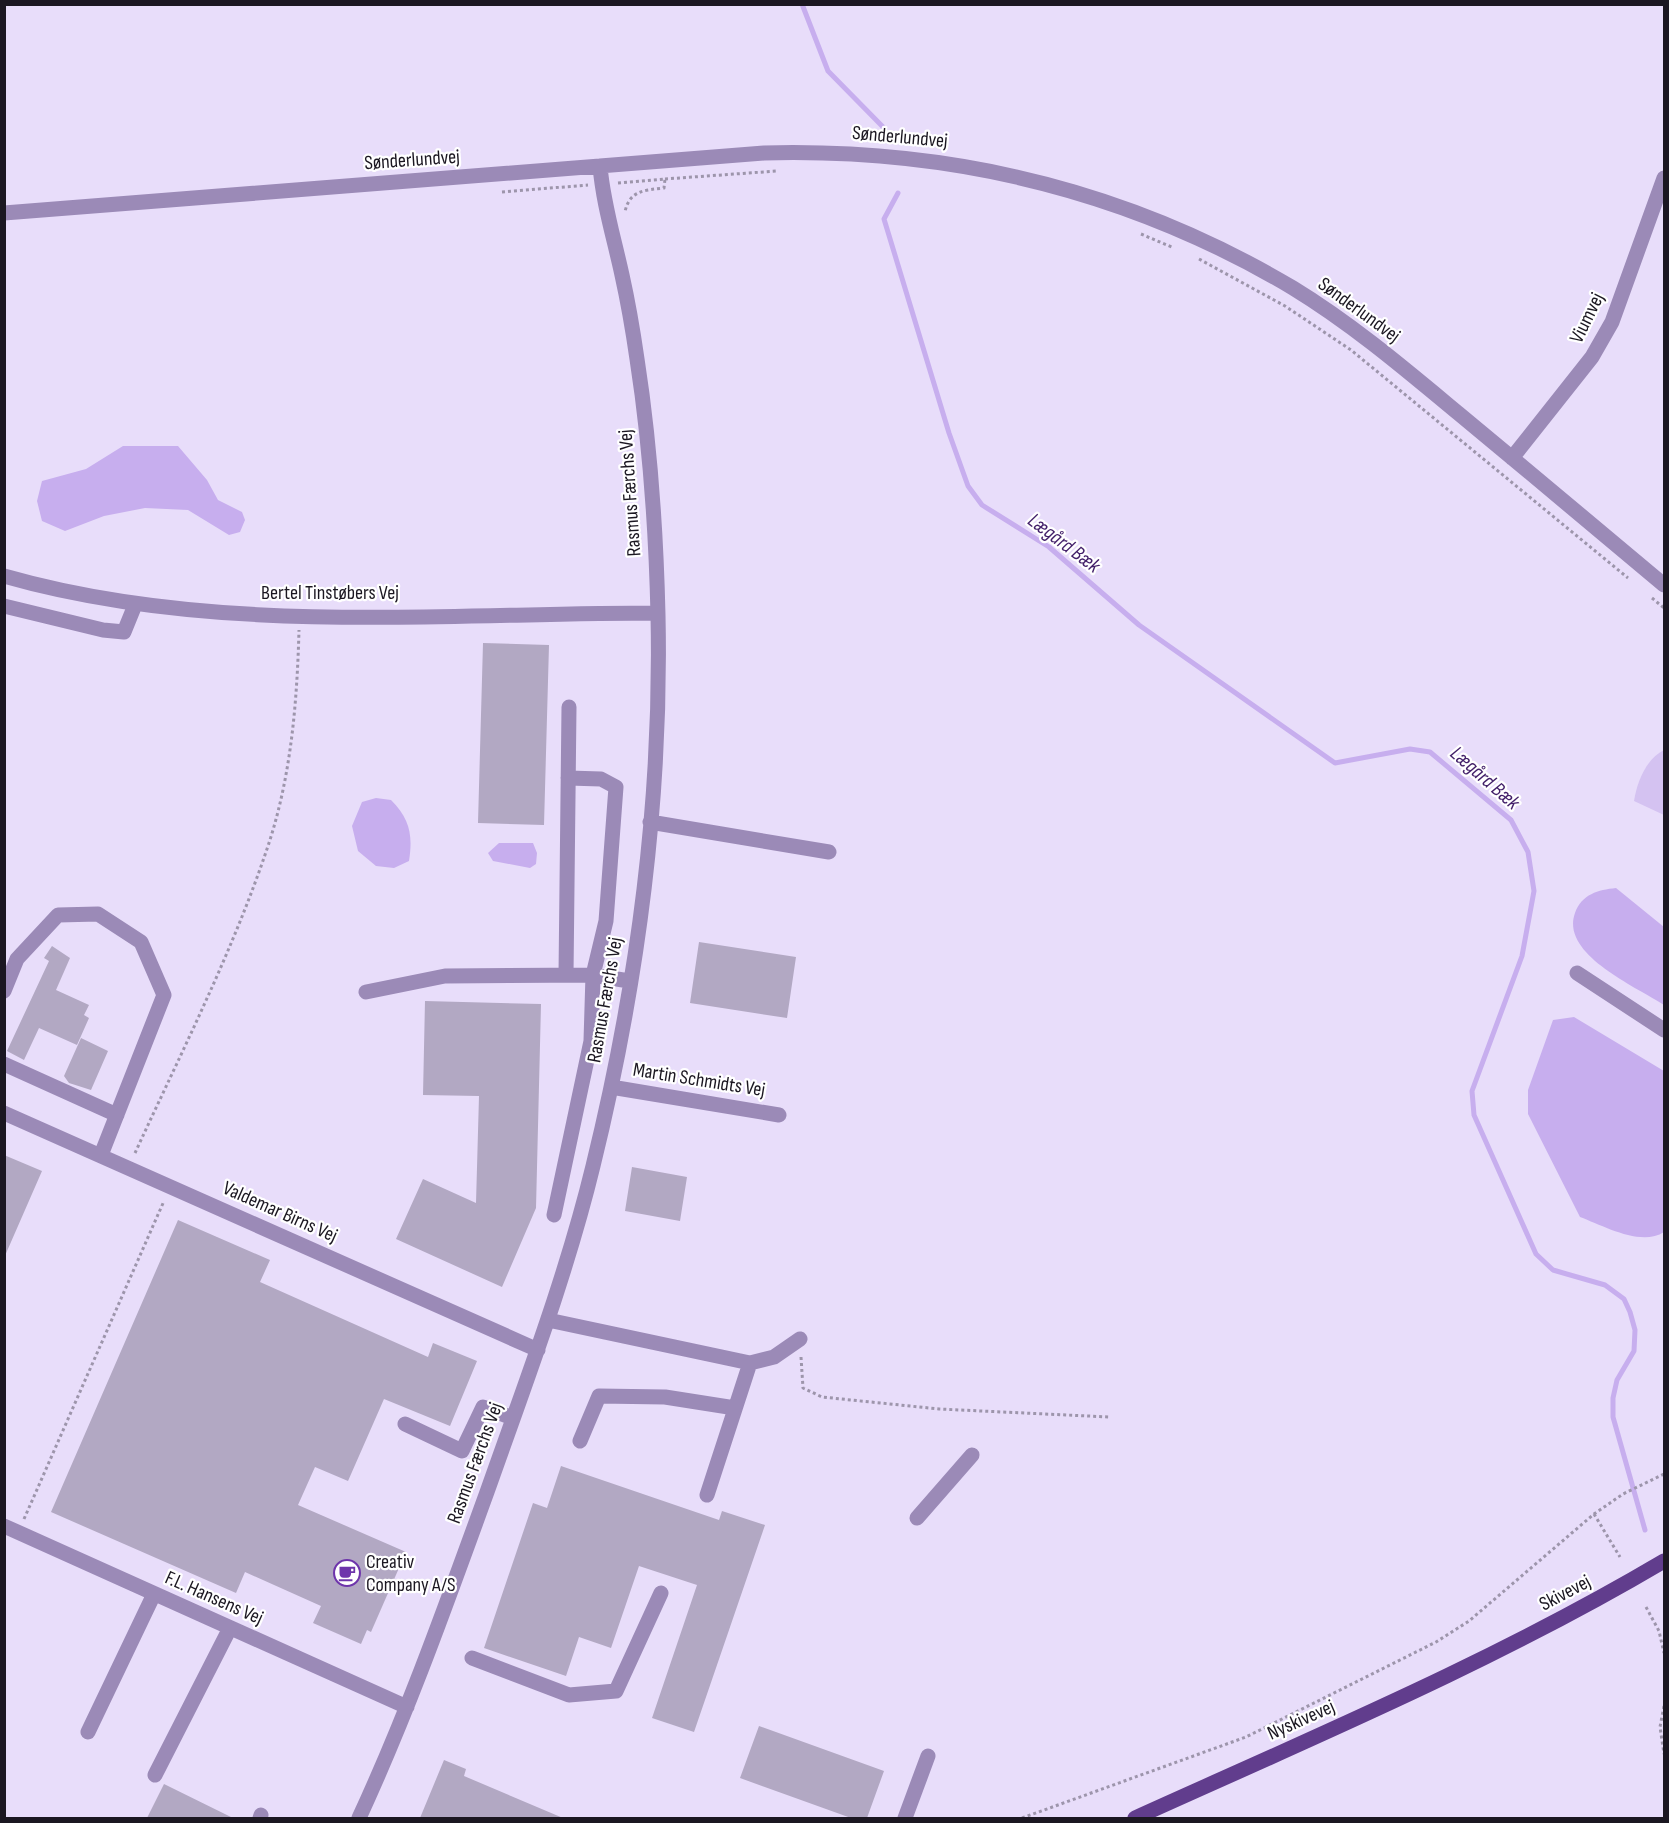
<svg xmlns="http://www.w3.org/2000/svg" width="1669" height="1823" viewBox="0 0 1669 1823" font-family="'Sofia Sans Condensed',sans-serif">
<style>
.green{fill:#d4c2f1}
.water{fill:#c7aeee}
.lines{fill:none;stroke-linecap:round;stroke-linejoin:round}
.stream{stroke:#c7aeee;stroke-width:5}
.building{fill:#b2a8c3}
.path{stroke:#9d95ab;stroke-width:3;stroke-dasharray:3 3;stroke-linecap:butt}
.minor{stroke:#9b8ab7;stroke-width:15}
.major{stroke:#613d8d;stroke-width:15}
.labels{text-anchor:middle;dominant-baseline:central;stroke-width:4.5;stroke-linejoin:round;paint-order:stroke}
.street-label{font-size:20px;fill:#1b1721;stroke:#fff}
.poi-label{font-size:20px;fill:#1b1721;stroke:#fff;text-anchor:start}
.water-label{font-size:21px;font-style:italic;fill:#421f69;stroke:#fff}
</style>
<rect width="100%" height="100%" fill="#e8ddfa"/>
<path class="green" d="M1664 750V815L1634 801C1637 782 1646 759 1664 750Z"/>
<path class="water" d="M123 446H178L207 480 218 500 242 512 245 520 240 532 229 535 188 510 145 508 104 516 65 531 42 521 37 501 42 481 86 469Z
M376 798 391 800C410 819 413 835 409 861L394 868 376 866 358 851 352 826 362 802Z
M499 843H533L537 853 536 864 530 868 493 861 488 853Z
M1616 888 1664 927V1005C1635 986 1560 954 1575 913 1582 894 1598 890 1616 888Z
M1574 1017 1664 1071V1232C1641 1247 1604 1226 1580 1217L1528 1114V1090L1553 1020Z"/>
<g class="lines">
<path class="stream" d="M802 4 828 71 885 129
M898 193 884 219 949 433 968 486 982 505 1049 547 1139 625 1335 763 1410 749 1430 752 1511 820 1528 852 1534 891 1522 956 1472 1091 1474 1115 1536 1254 1553 1270 1605 1285 1624 1299 1630 1312 1635 1330 1634 1351 1617 1380 1613 1398V1417L1645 1530"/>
</g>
<path class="building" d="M483 643 549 645 544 825 478 823Z
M699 942 796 957 787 1018 690 1003Z
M52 946 70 958 56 990 89 1005 84 1015 89 1018 77 1045 39 1028 24 1060 7 1051 49 961 44 958Z
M425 1001 541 1004 536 1208 502 1287 396 1239 423 1179 476 1203 479 1096 423 1095Z
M81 1038 108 1051 91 1090 69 1083 64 1076Z
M4 1155 42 1171 4 1258Z
M632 1167 687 1177 680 1221 625 1211Z
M178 1220 270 1260 260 1282 428 1357 433 1343 477 1361 450 1426 384 1399 348 1481 315 1467 298 1505 406 1552 371 1632 367 1630 361 1644 313 1623 321 1606 245 1572 236 1593 51 1512Z
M561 1466 719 1520 722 1511 765 1525 694 1732 652 1718 697 1585 639 1566 611 1648 579 1637 566 1676 484 1648 533 1503 547 1508Z
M759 1726 884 1771 867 1818H851L740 1778Z
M444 1760 466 1769 464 1776 563 1818H420Z
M164 1784 233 1818H147Z"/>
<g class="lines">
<path class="path" d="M665 179 777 171
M618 183 665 179 664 188C644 190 629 191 625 212
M502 192 588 185
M1141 234 1174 248
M1199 259 1285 306 1351 350 1628 578
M1652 598 1664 608
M135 1153C181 1053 232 953 267 849 291 778 297 704 299 630
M801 1357 803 1388 822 1397 939 1409 1109 1417
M1594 1514 1620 1557
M24 1519 164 1201
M1646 1607 1659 1631 1664 1653
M1664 1706 1660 1727 1664 1754
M1022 1818 1246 1737 1436 1642 1469 1621 1594 1514 1623 1494 1664 1474"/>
<path class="minor" d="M4 213 764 153C954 148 1130 191 1293 288 1352 324 1405 369 1458 413 1527 470 1596 528 1664 585
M1512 458 1592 357 1612 322 1664 178
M4 576C214 636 442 613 658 613
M4 606 103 630 124 632 135 605
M650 822 829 852
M1577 973 1664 1030
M566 975 569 707
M4 991 17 959 58 915 98 914 141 942 164 995 101 1155
M366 992 445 976 593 975 629 981
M4 1064 117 1115
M611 1087 779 1115
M4 1113 538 1350
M554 1215 591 1041 593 975 606 921 616 787 601 779 568 778
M548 1320 750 1363 774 1357 800 1339
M405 1424 462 1451 483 1407 513 1418
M580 1441 599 1396 665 1397 735 1408
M707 1495 750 1363
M917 1518 972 1455
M4 1526 407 1707
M472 1658 569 1695 616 1691 661 1593
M88 1732 154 1594
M155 1775 230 1628
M260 1818 261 1815
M359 1818C408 1712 447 1602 487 1492 525 1384 566 1277 593 1166 637 987 662 799 658 615 656 529 650 443 637 359 633 331 628 302 622 275 614 238 603 203 600 166
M905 1818 928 1756"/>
<path class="major" d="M1135 1818C1314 1737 1495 1661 1664 1561"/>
</g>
<defs>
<symbol id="cafe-ring" viewBox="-11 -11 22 22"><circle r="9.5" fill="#fff" stroke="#6e35ab" stroke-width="1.5"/><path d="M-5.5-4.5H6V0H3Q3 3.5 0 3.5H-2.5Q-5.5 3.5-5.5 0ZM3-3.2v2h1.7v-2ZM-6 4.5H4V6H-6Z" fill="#6e35ab"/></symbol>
</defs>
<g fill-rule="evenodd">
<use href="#cafe-ring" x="332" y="1558" width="30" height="30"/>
</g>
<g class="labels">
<g class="street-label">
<text transform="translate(900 137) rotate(5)">Sønderlundvej</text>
<text transform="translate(412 160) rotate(-4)">Sønderlundvej</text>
<text transform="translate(1359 310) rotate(36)">Sønderlundvej</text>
<text transform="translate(1587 318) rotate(-64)">Viumvej</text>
<text transform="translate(630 493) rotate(-94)">Rasmus Færchs Vej</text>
<text x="330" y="593">Bertel Tinstøbers Vej</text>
<text transform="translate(605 1000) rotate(-80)">Rasmus Færchs Vej</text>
<text transform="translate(699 1080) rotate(9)">Martin Schmidts Vej</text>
<text transform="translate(280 1212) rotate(24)">Valdemar Birns Vej</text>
<text transform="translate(475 1463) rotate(-70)">Rasmus Færchs Vej</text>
<text transform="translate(1565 1593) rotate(-28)">Skivevej</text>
<text transform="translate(214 1598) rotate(24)">F.L. Hansens Vej</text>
<text transform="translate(1301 1720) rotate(-24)">Nyskivevej</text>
</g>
<g class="poi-label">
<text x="366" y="1562">Creativ<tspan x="366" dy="23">Company A/S</tspan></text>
</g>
<g class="water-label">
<text transform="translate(1064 543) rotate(37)">Lægård Bæk</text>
<text transform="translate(1485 778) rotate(41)">Lægård Bæk</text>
</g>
</g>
<rect width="1669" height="1823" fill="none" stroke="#1b1721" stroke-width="12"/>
</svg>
